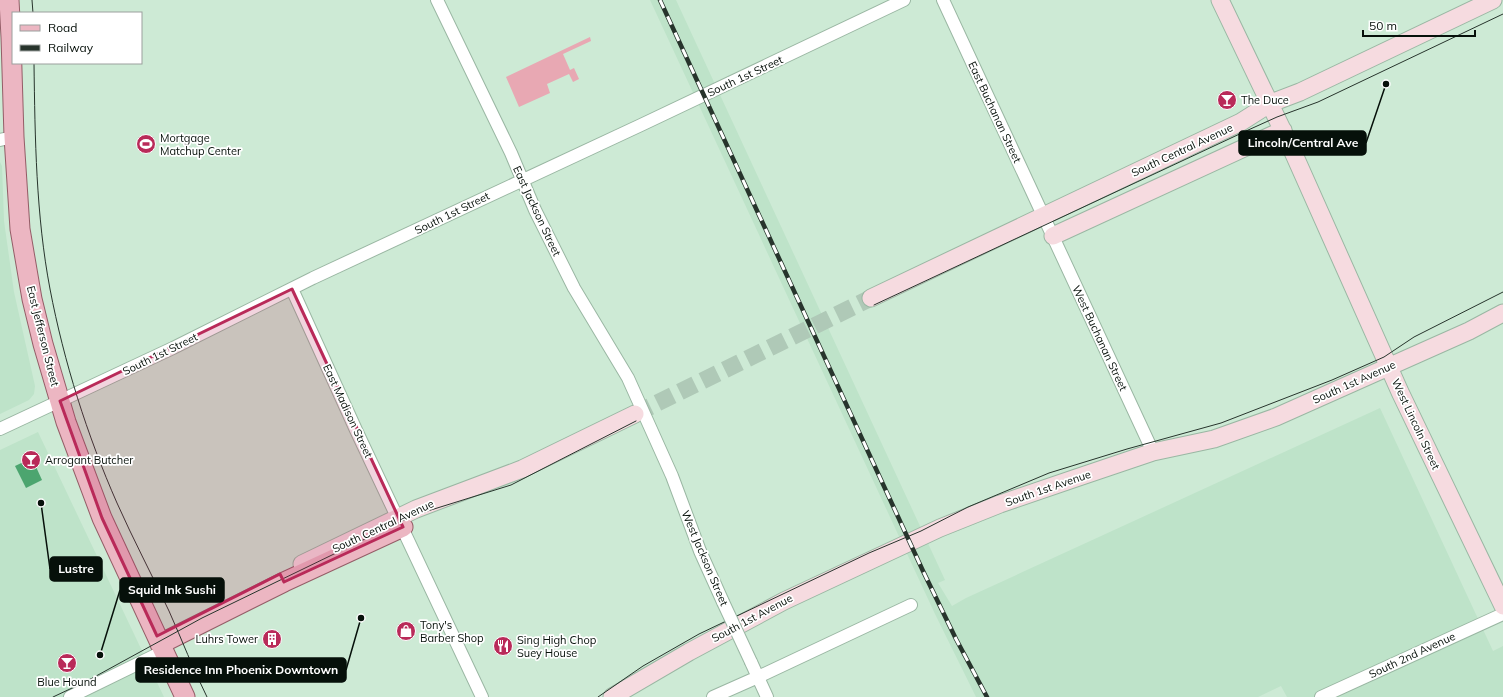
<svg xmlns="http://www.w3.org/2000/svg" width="1503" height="697" viewBox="0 0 1503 697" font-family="Mulish,sans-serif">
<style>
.built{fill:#bee3c9}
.green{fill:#e8a8b3}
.water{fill:#4ca56f}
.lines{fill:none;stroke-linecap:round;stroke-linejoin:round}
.secondary-tunnel{stroke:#afc9b7;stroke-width:17;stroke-dasharray:17 8;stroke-linecap:butt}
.street-casing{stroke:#9ab7a3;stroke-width:14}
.secondary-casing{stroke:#9ab7a3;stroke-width:19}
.primary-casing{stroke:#945d67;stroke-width:21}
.street{stroke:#fff;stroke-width:12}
.secondary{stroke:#f6dbe0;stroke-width:17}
.primary{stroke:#ecb6c2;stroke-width:19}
.tram{stroke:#27342c;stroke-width:1}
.rail-casing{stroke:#27342c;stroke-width:4.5}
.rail{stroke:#fff;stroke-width:3;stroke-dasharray:9;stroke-linecap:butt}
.street-bridge-casing{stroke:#9ab7a3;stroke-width:14;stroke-linecap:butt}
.street-bridge{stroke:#fff;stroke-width:12}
.marked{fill:#b92a59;fill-opacity:0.2;stroke:#b92a59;stroke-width:3;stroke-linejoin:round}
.labels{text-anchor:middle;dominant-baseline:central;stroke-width:3.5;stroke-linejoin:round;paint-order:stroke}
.street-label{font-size:11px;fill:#06100a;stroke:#fff}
.poi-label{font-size:11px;fill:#06100a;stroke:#fff;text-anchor:start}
.leader{fill:none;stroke:#06100a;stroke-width:1.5}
.callout-dot{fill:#06100a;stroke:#fff;stroke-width:1.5}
.callout{fill:#06100a;stroke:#06100a;stroke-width:1.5}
.callout-label{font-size:12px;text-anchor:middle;font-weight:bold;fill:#fff}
</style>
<rect width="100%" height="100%" fill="#cdead5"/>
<path class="built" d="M650 0H676L945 580 938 583 952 606 966 598 1380 408 1493 651 1503 646V697H1287L1281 686 1258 697H976L935 614Z
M0 162 2 166 4 221 14 292 35 386 34 394 29 400 0 414Z
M38 432 164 697H0V450Z"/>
<path class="green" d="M590 37 591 41 563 54 570 70 574 68 579 79 573 82 569 74 547 84 550 93 519 107 506 77Z"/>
<path class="water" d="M32 458 42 480 26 488 15 466Z"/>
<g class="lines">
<path class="secondary-tunnel" d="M635 414 871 298"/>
<defs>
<path id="street" d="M437 0 511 153 535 210 574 288 628 378 672 476 700 551 723 602
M943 0 1153 452
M0 140 14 137
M292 289 356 430 482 697
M0 429 173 348 313 278 641 125 904 0
M751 662 767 697
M70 697 164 651
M713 697 758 677 911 605
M1321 697 1503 614"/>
<path id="secondary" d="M1220 0 1293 152 1400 392 1503 606
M1053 236 1283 130
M871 298 1241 122 1271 103 1300 92 1493 0
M302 564 416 509 522 469 635 414
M612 697 689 652 784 601 940 528 1000 504 1076 478 1153 452 1214 439 1276 417 1469 331 1503 313"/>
<path id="primary" d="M9 0 11 37 14 137 20 229 32 299 43 344 66 422 102 518 185 697
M160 644 284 582 403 527"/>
</defs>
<use href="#street" class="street-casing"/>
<use href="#secondary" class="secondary-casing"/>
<use href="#primary" class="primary-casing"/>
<use href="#street" class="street"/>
<use href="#secondary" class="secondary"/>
<use href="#primary" class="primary"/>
<path class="tram" d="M32 0 33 13
M34 63C35 139 36 215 50 289 64 362 87 435 117 503 133 539 152 575 169 611 182 640 193 669 207 697
M874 305 1246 131 1277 117 1318 102 1503 14
M53 697 87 681 202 618 400 522 418 514 511 485 636 421
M598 697 643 666 699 634 869 553 921 531 968 507 1049 473 1127 449 1221 423 1332 380 1384 357 1414 337 1503 292"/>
<defs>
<path id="rail" d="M660 0 923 571 956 639 987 697"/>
</defs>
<use href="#rail" class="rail-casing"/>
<use href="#rail" class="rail"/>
<defs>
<path id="street-bridge" d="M723 602 751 662"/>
</defs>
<use href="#street-bridge" class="street-bridge-casing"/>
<use href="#street-bridge" class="street-bridge"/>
</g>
<path class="marked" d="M292 289 403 527 284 582 280 574 157 636 102 518 60 401Z"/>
<defs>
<symbol id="bar-disc" viewBox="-11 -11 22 22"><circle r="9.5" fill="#b92a59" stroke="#fff"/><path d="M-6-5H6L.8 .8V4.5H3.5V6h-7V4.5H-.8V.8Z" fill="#fff"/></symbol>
<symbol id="stadium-disc" viewBox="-11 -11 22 22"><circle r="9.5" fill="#b92a59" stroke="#fff"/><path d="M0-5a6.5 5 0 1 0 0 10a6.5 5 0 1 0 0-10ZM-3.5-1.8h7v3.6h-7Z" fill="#fff"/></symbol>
<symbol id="shop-disc" viewBox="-11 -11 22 22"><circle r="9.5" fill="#b92a59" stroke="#fff"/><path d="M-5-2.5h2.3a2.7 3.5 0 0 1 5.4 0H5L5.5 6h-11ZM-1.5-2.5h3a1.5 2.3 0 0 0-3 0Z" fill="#fff"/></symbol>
<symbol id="building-disc" viewBox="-11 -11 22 22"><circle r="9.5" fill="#b92a59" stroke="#fff"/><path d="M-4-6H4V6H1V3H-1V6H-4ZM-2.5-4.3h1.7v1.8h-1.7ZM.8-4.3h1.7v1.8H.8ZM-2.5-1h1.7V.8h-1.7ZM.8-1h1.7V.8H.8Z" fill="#fff"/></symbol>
<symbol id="restaurant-disc" viewBox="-11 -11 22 22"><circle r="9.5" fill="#b92a59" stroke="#fff"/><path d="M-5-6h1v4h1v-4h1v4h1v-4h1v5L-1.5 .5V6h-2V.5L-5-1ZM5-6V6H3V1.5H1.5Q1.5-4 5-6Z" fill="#fff"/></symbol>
</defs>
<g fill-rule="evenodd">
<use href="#bar-disc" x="1216" y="89" width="22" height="22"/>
<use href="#stadium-disc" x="135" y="133" width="22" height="22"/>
<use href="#bar-disc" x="20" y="449" width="22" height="22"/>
<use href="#shop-disc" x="395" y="620" width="22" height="22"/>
<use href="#building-disc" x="261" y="628" width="22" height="22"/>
<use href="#restaurant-disc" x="492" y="635" width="22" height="22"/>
<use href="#bar-disc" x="56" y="652" width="22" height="22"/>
</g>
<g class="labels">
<g class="street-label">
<text transform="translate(745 76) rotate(-25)">South 1st Street</text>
<text transform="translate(995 112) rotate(65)">East Buchanan Street</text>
<text transform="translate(1182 150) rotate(-25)">South Central Avenue</text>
<text transform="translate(537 211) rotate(65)">East Jackson Street</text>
<text transform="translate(452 213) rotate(-26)">South 1st Street</text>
<text transform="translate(43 336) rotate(76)">East Jefferson Street</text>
<text transform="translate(1100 338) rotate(65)">West Buchanan Street</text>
<text transform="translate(160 354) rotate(-26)">South 1st Street</text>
<text transform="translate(1354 382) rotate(-24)">South 1st Avenue</text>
<text transform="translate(348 411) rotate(65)">East Madison Street</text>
<text transform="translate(1416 424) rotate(65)">West Lincoln Street</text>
<text transform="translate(1048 488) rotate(-19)">South 1st Avenue</text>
<text transform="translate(383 526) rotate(-25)">South Central Avenue</text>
<text transform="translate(705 558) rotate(67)">West Jackson Street</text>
<text transform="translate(752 618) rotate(-28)">South 1st Avenue</text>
<text transform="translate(1412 655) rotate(-25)">South 2nd Avenue</text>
</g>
<g class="poi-label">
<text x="1241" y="100">The Duce</text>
<text x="160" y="138">Mortgage<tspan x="160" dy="13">Matchup Center</tspan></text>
<text x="45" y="460">Arrogant Butcher</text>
<text x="420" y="625">Tony's<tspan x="420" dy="13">Barber Shop</tspan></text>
<text x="258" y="639" text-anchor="end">Luhrs Tower</text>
<text x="517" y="640">Sing High Chop<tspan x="517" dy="13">Suey House</tspan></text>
<text x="67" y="682" text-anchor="middle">Blue Hound</text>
</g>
</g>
<path class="leader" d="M1386 84L1366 143M41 503L50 569M100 655L120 590M361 618L346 670"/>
<g class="callout-dot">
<circle cx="1386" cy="84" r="4"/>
<circle cx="41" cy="503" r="4"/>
<circle cx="100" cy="655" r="4"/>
<circle cx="361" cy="618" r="4"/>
</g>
<g class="callout">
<rect x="1239" y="131" width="127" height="24" rx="4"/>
<rect x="50" y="557" width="52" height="24" rx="4"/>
<rect x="120" y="578" width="104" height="24" rx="4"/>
<rect x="136" y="658" width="210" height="24" rx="4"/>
</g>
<g class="callout-label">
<text x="1303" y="147">Lincoln/Central Ave</text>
<text x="76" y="573">Lustre</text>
<text x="172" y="594">Squid Ink Sushi</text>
<text x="241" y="674">Residence Inn Phoenix Downtown</text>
</g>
<rect x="12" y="12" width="130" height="52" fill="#ffffff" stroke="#9b9f9d"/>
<rect x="20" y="25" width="20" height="6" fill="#ecb6c2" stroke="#9b9f9d"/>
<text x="48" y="32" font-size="12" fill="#06100a">Road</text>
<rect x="20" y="45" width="20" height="6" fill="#27342c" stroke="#9b9f9d"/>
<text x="48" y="52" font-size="12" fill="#06100a">Railway</text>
<path d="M1363 30v6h112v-6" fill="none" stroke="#06100a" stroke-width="2"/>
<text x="1369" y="30" font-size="12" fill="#06100a" stroke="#ffffff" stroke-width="3" paint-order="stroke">50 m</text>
</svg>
